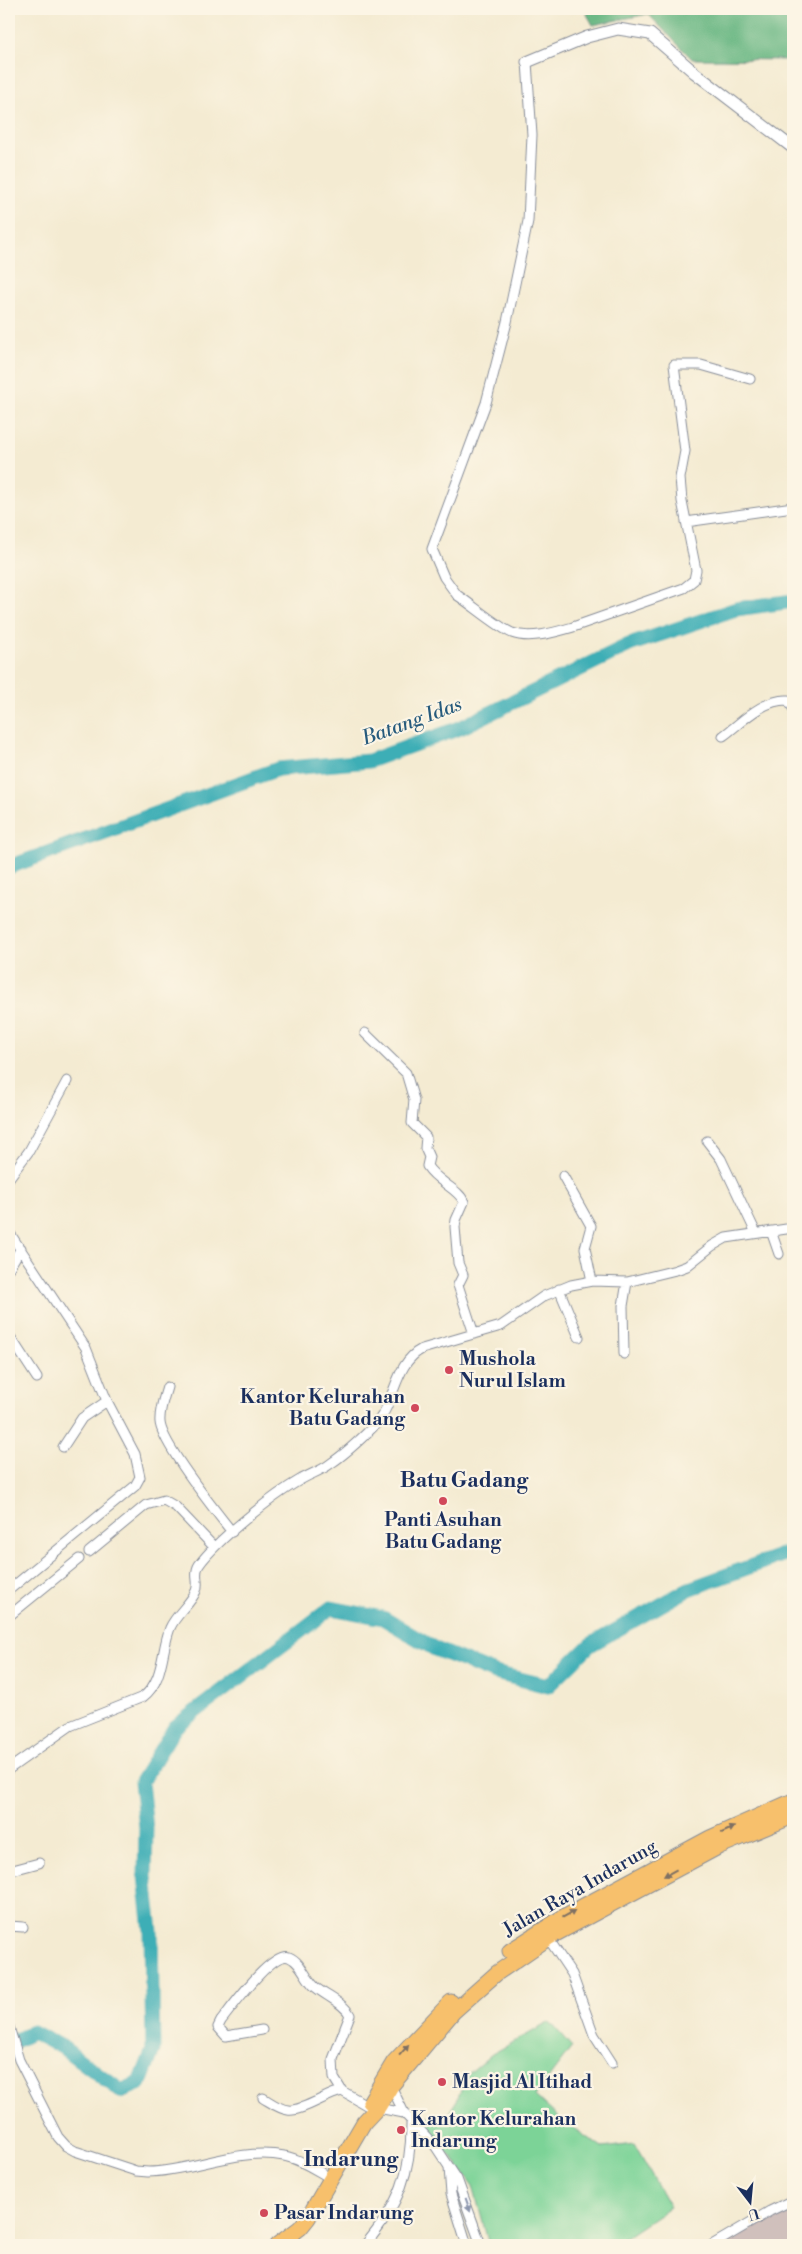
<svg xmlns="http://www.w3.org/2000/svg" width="802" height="2254" viewBox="0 0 802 2254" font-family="'Libre Bodoni',serif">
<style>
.industrial{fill:#d0c0bc}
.green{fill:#7cd397;stroke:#4c817a}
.forest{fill:#65b580;stroke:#40726f}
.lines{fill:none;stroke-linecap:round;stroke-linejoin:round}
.river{stroke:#3daeb6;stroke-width:15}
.minor-casing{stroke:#888d98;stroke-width:11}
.tertiary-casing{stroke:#888d98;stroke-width:13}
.trunk-casing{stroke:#888d98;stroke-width:17}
.minor{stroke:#fff;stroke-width:9}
.tertiary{stroke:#fff;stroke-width:11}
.trunk{stroke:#f7c06c;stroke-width:15}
.oneway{fill:#7e7064}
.oneway2{fill:#8d97ae}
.poi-dot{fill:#d1495b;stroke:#fcf5e5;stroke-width:2}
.labels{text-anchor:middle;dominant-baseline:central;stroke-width:4.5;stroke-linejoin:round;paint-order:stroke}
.poi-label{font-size:19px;font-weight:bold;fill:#1b2f5e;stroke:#fcf5e5;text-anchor:start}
.street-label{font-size:19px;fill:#1b2f5e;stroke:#fcf5e5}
.water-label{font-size:20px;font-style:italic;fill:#275b7d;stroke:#fcf5e5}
.quarter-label{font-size:21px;font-weight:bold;fill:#1b2f5e;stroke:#fcf5e5}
</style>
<rect width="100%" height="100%" fill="#fcf5e5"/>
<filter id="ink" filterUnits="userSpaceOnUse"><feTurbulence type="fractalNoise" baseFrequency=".02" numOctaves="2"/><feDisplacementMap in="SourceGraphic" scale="10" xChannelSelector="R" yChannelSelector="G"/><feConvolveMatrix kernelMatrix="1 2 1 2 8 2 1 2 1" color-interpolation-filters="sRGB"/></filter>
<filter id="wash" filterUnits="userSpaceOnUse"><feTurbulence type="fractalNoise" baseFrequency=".0096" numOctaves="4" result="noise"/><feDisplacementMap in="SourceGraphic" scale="20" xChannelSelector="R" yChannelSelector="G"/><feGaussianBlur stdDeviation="1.12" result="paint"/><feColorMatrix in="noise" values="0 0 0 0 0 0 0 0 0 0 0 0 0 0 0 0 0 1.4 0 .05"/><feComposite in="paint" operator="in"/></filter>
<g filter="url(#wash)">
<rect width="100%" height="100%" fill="#f4ebd2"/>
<path class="industrial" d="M793 2207V2245H725L777 2214Z"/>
<path class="green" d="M550 2022 572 2047 535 2096 559 2118 602 2148 634 2144 670 2207 623 2239 624 2245H489L473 2186 452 2158 421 2126 427 2116 445 2119 457 2100 467 2075 492 2054Z"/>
<path class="forest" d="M584 9H793V60L692 59 648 14 593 25Z"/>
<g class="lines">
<path class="river" d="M9 867 278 769 369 761 460 728 629 645 736 609 793 601
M9 2044 33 2032 62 2047 121 2091 140 2083 153 2050 151 1931 145 1876 146 1828 141 1782 175 1727 331 1608 383 1618 435 1649 495 1673 548 1686 590 1645 689 1589 793 1551"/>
</g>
</g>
<g filter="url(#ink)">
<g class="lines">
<defs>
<path id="minor" d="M527 62 532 135 528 221 507 322 486 403 432 549 444 577 457 595C471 604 498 627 512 633 530 640 556 632 573 627L684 588 694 580 696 570 682 501 680 478 685 451 674 365H701L750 379
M686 522 793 507
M723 736C742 722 763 699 788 700L793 708
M365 1033 406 1073 414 1100 412 1123 426 1137 425 1148 429 1157 427 1166C437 1182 459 1189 464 1202L456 1220 455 1227 458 1263 463 1275 458 1285 474 1334
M707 1141 721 1159 756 1233
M563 1176 591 1226 585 1248 592 1281
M9 1178 29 1151 67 1081
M771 1231 779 1254
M9 1232 86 1348 107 1401 135 1454 140 1477 135 1486 9 1590
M9 1268 21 1248
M559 1289 579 1337
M9 1335 37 1378
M624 1354 623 1306 627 1282
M167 1387C164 1398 159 1410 160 1422 161 1443 217 1513 232 1532
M63 1447 82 1418 107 1401
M89 1552 146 1505 164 1500 176 1507 214 1547
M9 1616 79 1559
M9 1769 70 1726 143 1697C164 1681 161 1651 170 1628 176 1614 190 1605 196 1591 200 1582 193 1574 199 1565 217 1540 272 1496 300 1480 310 1474 321 1471 330 1464 345 1454 360 1440 373 1427 396 1405 393 1364 422 1349L501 1326 544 1296 571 1285 592 1281 627 1282 676 1270 687 1266 712 1246 726 1238 793 1228
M9 1871 39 1863
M9 1926 23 1927
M546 1935 572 1974 594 2035 612 2063
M9 2027 19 2060 58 2137 66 2146 75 2151 136 2171 148 2172C193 2171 239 2147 284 2156 301 2159 317 2171 332 2179
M262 2030 226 2036 218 2027 221 2021C232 2007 272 1951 289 1957 301 1962 305 1977 314 1986 325 1996 343 2002 350 2015L333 2059 334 2078 342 2091 368 2106 404 2113
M390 2084 404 2113 436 2147 457 2179 481 2245
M263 2098C270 2102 279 2109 288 2110 302 2112 326 2094 342 2091
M449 2168 451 2194 467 2245
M365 2245C399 2205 412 2172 411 2120
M712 2245 770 2211 793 2200"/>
<path id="tertiary" d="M527 62 587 37 618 29 650 34 695 73 793 148"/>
<path id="trunk" d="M510 1951 565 1916 710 1838 793 1801
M370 2102 394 2062 451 2002
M277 2245 300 2228 308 2218 364 2122 379 2106 391 2086 453 2012 497 1973 548 1938 720 1846 793 1816"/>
</defs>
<use href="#minor" class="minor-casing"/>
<use href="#tertiary" class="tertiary-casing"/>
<use href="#trunk" class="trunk-casing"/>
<use href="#minor" class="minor"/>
<use href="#tertiary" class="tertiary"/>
<use href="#trunk" class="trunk"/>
</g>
<defs><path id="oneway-solid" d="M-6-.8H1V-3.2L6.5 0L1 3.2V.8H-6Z" transform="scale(1.25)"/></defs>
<g class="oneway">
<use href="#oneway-solid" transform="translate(728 1830) rotate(-25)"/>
<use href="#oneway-solid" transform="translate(670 1873) rotate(152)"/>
<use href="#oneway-solid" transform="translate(569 1914) rotate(-29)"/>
<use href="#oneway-solid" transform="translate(404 2050) rotate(-49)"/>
</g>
<use class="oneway2" href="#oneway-solid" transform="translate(468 2205) rotate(71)"/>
</g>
<g class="poi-dot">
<circle cx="449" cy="1370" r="5"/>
<circle cx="415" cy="1408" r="5"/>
<circle cx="443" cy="1501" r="5"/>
<circle cx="442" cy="2082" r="5"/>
<circle cx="401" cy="2130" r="5"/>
<circle cx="264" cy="2213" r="5"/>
</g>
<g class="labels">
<g class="poi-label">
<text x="459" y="1359">Mushola<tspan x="459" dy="22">Nurul Islam</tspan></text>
<text x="405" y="1397" text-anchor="end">Kantor Kelurahan<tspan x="405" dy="22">Batu Gadang</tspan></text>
<text x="443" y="1520" text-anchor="middle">Panti Asuhan<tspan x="443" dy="22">Batu Gadang</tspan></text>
<text x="452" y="2082">Masjid Al Itihad</text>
<text x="411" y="2119">Kantor Kelurahan<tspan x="411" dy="22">Indarung</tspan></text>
<text x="274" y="2213">Pasar Indarung</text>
</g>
<g class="street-label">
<text transform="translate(580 1888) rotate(-30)">Jalan Raya Indarung</text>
</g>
<g class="water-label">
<text transform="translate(412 722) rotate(-20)">Batang Idas</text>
</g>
<g class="quarter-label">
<text x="464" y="1481">Batu Gadang</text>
<text x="351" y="2160">Indarung</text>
</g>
</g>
<rect width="802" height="2254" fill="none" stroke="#fcf5e5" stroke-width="30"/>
<g transform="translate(750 2202) rotate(164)" stroke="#fcf5e5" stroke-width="4" paint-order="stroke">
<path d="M0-4L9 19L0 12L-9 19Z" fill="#1b2f5e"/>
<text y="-8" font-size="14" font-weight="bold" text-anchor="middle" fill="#1b2f5e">U</text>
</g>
</svg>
